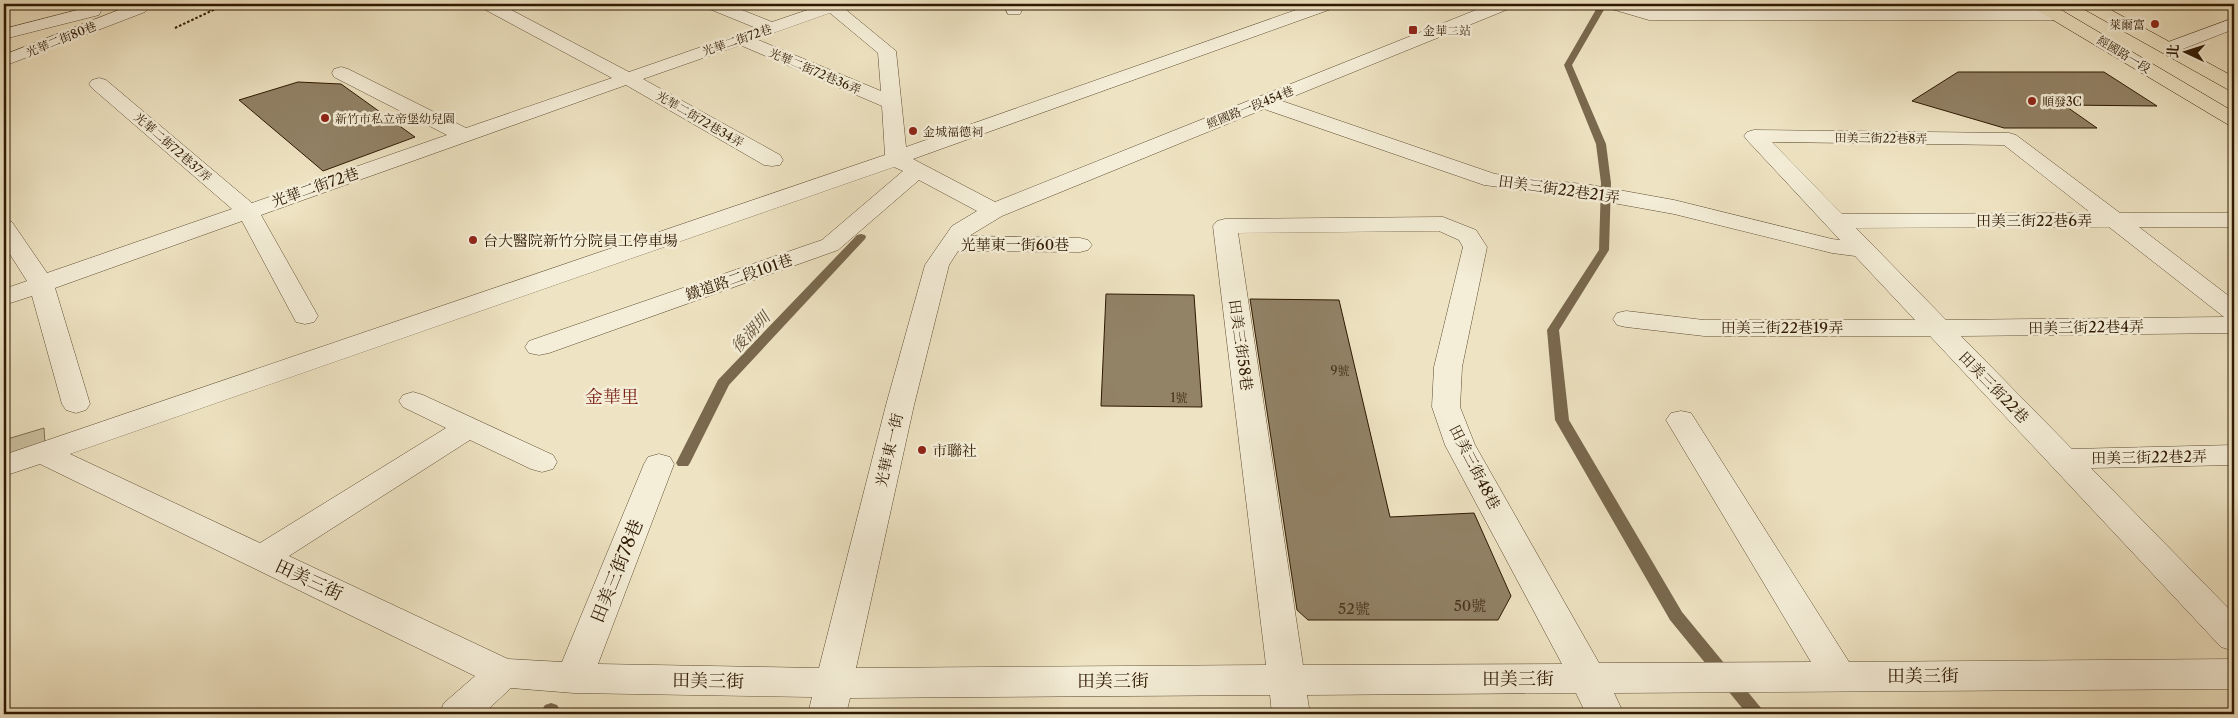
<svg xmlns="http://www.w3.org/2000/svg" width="2238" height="718" viewBox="0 0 2238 718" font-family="'Libre Caslon Text','Noto Serif TC',serif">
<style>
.green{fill:#cdc1a1;stroke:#7e6d52}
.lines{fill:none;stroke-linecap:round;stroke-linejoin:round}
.stream{fill:#7a694e;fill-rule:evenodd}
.building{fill:#928266;stroke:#2e1902}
.minor-casing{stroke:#5e4c32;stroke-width:1}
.major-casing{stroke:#2e1902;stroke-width:1}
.path{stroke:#2e1902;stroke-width:2;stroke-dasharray:2.5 2;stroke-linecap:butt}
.minor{fill:#f4edd7;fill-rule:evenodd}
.major{fill:#eee3c2;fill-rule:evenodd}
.poi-dot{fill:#8f2418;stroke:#f4edd7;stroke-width:2}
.labels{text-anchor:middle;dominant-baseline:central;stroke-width:5;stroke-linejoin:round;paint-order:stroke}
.far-poi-label{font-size:12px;fill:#2e1902;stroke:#f4edd7;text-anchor:start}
.far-street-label{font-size:12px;fill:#2e1902;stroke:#f4edd7}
.number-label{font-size:12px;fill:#47331b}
.street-label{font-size:15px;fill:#2e1902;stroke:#f4edd7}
.poi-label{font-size:15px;fill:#2e1902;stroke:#f4edd7;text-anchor:start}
.near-number-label{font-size:15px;fill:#47331b}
.water-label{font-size:16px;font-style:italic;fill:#614e35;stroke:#f4edd7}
.quarter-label{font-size:18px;fill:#7a1f14;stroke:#f4edd7}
.near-street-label{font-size:18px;fill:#2e1902;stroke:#f4edd7}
</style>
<rect width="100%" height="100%" fill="#eee3c2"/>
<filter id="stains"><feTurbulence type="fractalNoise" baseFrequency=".004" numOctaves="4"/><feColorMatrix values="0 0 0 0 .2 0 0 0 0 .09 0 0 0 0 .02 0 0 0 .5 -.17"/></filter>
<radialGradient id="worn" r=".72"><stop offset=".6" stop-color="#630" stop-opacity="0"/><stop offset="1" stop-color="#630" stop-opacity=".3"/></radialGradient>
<path class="green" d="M44 428 45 444 4 457V440Z"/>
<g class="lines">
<path class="stream" d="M1598 6 1605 8 1572 65 1606 144 1611 183 1609 250 1559 330 1569 420 1682 612 1766 714H1747L1670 620 1555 420 1547 330 1599 250 1601 183 1596 144 1564 65Z
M861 234 865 235 866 237 865 239 729 385 690 463 688 466H678L676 463 718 380 857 235Z
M551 703 557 705 560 710 558 714H539L545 705Z"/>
</g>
<path class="building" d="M1958 72H2104L2157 106 2064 105 2097 128H2004L1912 101Z
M298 82 341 84 415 137 323 171 239 100Z
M1106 294 1194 295 1202 407 1101 406Z
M1250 299 1339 300 1390 517 1474 513 1511 596 1498 620H1308L1297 610Z"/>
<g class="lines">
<defs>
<path id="minor" d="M134 4H153L145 12 4 66V55Z
M480 4H500L629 72 756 28 707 8 705 4H727L772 22 825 4H855L853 8 845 9 896 51 906 147 1313 4H1336L1334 8 913 159 995 202 1491 4H1513L1511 8 1282 101 1495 174 1591 185 1674 200 1832 239 1840 240 1747 140 1744 136 1747 132 1754 130 2009 133 2016 135 2120 213H2234V227H2139L2234 300V333L1961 336 2072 449 2234 445V465L2091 468 2234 614V651L2221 647 1930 336H1704L1626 327 1617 325 1613 319 1617 313 1626 311 1704 320H1915L1855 256 1832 253 1674 214 1591 199 1484 185 1264 109 1002 216 969 236 1080 238 1088 240 1092 245 1088 250 1080 252 958 251 949 265 914 405 856 668 1266 665 1213 226 1217 221 1225 219 1443 217 1476 230 1487 247 1462 367 1460 407 1475 445 1599 663 1811 662 1666 420 1671 413 1681 411 1691 413 1849 662 2234 659V689L1614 693 1624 714H1586L1576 693 1307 695 1310 714H1272L1270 695 850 698 846 714H808L812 697 574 693 511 688 483 714H439L444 703 475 676 40 464 4 476V455L885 155 882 106 740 45 643 79 780 155 783 160 780 165 772 166 764 165 626 85 261 215 318 316 314 322 305 324 296 322 242 221 55 288 90 404 86 410 76 413 66 410 62 404 32 296 4 305V289L27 281 4 245V220L12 222 47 273 232 209 92 88 89 84 92 80 99 78 106 80 252 203 447 135 334 77 332 73 334 69 341 67 348 69 466 128 612 78 482 8ZM830 13 878 53 881 91 756 39ZM1772 142 2004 145 2091 213 1842 214ZM894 167 903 171 822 240 529 341 525 347 529 353 539 355 549 353 838 250 919 180 977 211 952 226 925 265 886 405 819 668 598 664 674 464 670 457 659 454 648 457 644 464 562 662 508 659 289 556 470 440 531 469 542 472 553 469 557 462 553 455 423 395 413 392 403 395 399 401 403 407 446 428 260 543 70 454ZM2109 227 2224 317 1946 320 1856 228ZM1439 231 1459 240 1463 247 1434 367 1432 407 1445 445 1562 664 1303 665 1238 233Z
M1003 4H1019L1022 10 1020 14H1008Z
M1606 4H1630L1650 10H2057L2063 11 2066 15 2063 19 2057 20H1649L1608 8Z
M93 6 99 7 101 11 99 15 4 39V29Z
M2234 18V29L2175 52 2169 53 2163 52 2160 48 2163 44Z"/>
<path id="major" d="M2031 4H2051L2234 112V126L2227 124 2033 8Z
M2080 4H2100L2234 77V91L2227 89 2082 8Z"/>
</defs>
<use href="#minor" class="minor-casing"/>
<use href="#major" class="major-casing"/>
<path class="path" d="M173 6 214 10
M175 28 226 4"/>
<use href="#minor" class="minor"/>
<use href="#major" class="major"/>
</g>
<g class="poi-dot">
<circle cx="2155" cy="24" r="5"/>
<rect x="1408" y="25" width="10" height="10" rx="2.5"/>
<circle cx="2032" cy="101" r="5"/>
<circle cx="325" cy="118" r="5"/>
<circle cx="913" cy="131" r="5"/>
<circle cx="473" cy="240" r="5"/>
<circle cx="922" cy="450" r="5"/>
</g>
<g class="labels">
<g class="far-poi-label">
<text x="2145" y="24" text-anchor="end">萊爾富</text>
<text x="1423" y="30">金華二站</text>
<text x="2042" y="101">順發3C</text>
<text x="335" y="118">新竹市私立帝堡幼兒園</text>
<text x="923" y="131">金城福德祠</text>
</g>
<g class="far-street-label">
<text transform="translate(61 39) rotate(-22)">光華二街80巷</text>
<text transform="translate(737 40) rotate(-19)">光華二街72巷</text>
<text transform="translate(2124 54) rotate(31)">經國路一段</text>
<text transform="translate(815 71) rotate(23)">光華二街72巷36弄</text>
<text transform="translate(1250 107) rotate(-22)">經國路一段454巷</text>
<text transform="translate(700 119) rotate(30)">光華二街72巷34弄</text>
<text transform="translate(1881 138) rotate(1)">田美三街22巷8弄</text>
<text transform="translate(173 147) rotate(41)">光華二街72巷37弄</text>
</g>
<g class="number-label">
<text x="1340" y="370">9號</text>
<text x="1179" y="397">1號</text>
</g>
<g class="street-label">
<text transform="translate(315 187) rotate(-19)">光華二街72巷</text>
<text transform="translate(1559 189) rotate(8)">田美三街22巷21弄</text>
<text x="2034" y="220">田美三街22巷6弄</text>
<text x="1015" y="244">光華東一街60巷</text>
<text transform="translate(739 277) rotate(-19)">鐵道路二段101巷</text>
<text x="1782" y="327">田美三街22巷19弄</text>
<text transform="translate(2086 327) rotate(-1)">田美三街22巷4弄</text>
<text transform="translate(1241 345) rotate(82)">田美三街58巷</text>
<text transform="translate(1994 387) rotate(46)">田美三街22巷</text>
<text transform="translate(889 450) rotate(-77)">光華東一街</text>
<text transform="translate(2149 457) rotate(-1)">田美三街22巷2弄</text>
<text transform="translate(1475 467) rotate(63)">田美三街48巷</text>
</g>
<g class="poi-label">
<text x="483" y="240">台大醫院新竹分院員工停車場</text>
<text x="932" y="450">市聯社</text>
</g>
<g class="near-number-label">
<text x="1470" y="605">50號</text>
<text x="1354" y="608">52號</text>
</g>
<g class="water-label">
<text transform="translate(750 332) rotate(-47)">後湖圳</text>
</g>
<g class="quarter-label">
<text x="612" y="397">金華里</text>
</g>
<g class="near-street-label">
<text transform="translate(617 571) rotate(-68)">田美三街78巷</text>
<text transform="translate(309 580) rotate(25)">田美三街</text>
<text x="1923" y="676">田美三街</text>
<text x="1518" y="679">田美三街</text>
<text transform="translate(708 681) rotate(1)">田美三街</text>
<text x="1113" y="681">田美三街</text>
</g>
</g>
<rect width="2238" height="718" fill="none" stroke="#eee3c2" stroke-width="20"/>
<rect x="5" y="5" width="2228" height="708" fill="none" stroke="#2e1902" stroke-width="2.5"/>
<rect x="10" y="10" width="2218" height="698" fill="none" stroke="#2e1902"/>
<g transform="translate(2186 52) rotate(274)" stroke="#f4edd7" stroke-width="4" paint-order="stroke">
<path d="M0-4L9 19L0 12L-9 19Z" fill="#2e1902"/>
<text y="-8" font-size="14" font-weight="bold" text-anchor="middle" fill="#2e1902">北</text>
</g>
<rect width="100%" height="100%" filter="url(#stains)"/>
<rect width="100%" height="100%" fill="url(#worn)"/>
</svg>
